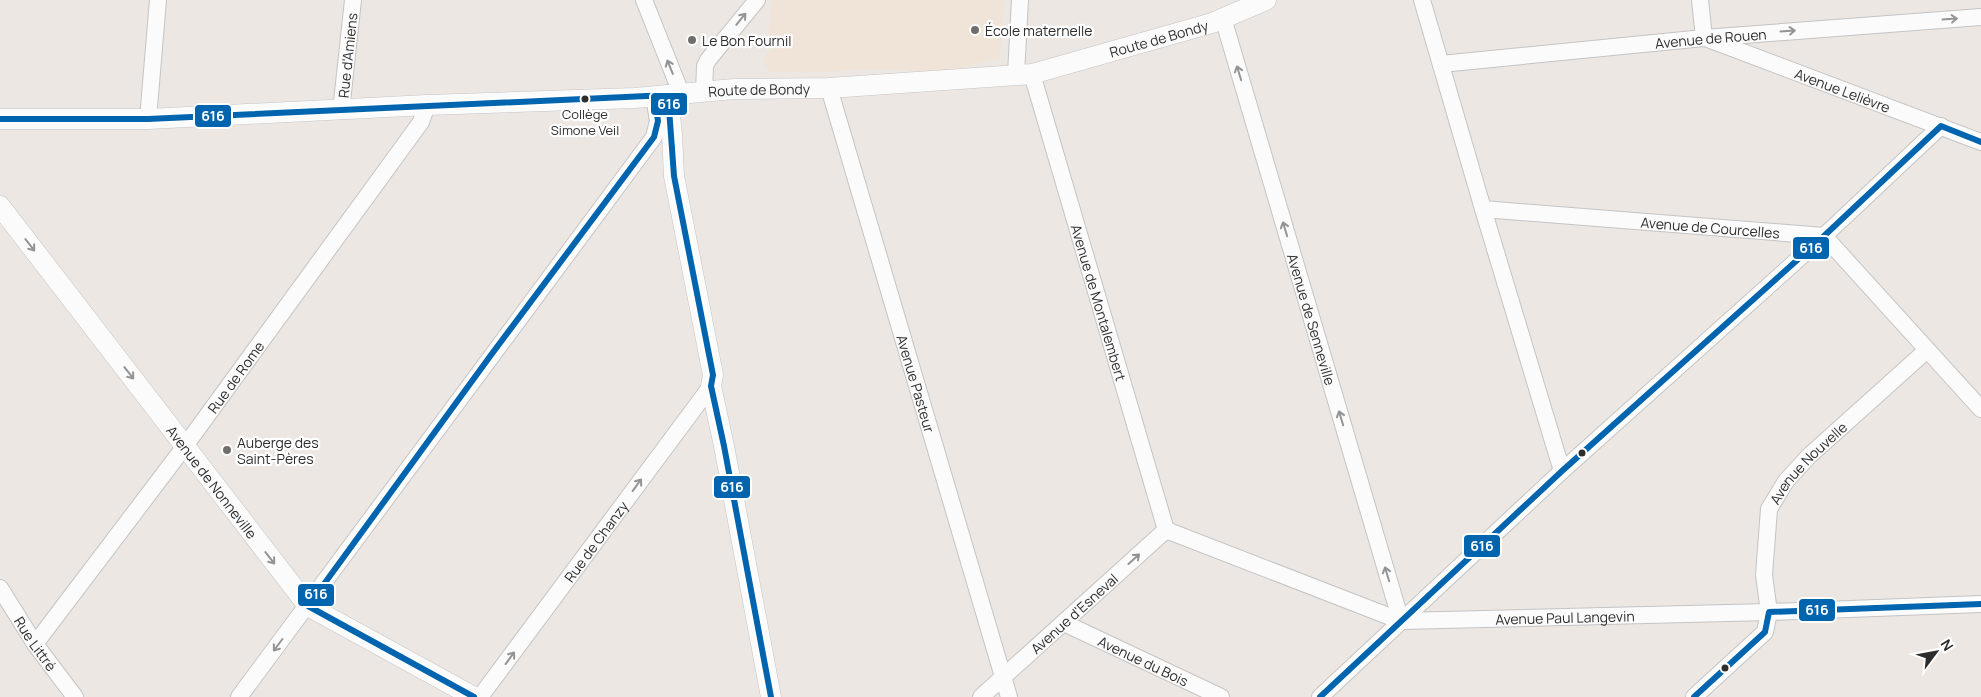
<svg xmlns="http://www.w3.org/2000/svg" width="1981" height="697" viewBox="0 0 1981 697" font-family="Manrope,sans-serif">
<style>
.education{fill:#efe4d7}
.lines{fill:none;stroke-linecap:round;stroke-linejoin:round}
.minor-casing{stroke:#c5c4c4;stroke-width:18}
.tertiary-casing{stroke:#c5c4c4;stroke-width:21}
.minor{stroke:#fcfbfb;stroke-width:16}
.tertiary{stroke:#fcfbfb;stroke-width:20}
.bus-1-casing{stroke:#fff;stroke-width:10}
.bus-1{stroke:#0065ae;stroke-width:6}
.oneway{stroke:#949494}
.poi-dot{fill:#706e6d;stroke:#fff;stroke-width:2}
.bus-dot{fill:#2d2d2d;stroke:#fff;stroke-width:2}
.labels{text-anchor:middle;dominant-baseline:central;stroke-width:4.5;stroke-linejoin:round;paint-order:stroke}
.bus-label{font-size:13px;fill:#2d2d2d;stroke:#fff}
.poi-label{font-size:14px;fill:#2d2d2d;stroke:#fff;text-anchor:start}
.street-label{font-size:14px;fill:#2d2d2d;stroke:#fff}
.line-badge{stroke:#fff;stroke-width:2}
.badge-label{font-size:14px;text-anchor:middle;font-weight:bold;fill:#fff}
</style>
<rect width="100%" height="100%" fill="#ece7e3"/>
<path class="education" d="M774 0H1004L1000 58 952 70 930 72 876 69 819 72H770L764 64V59L773 46 768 42 771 4Z"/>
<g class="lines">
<defs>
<g id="minor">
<path d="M644 0 681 93"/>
<path d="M1422 0 1483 209 1562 471"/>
<path d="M1700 0 1704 38"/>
<path id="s1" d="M1223 18 1401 621"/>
<path id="s2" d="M1708 39 1981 142"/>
<path id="s3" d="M1441 64 1704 38 1981 17"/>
<path d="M1016 74 1020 0"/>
<path id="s4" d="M1032 74 1166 530"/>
<path id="s5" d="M829 88 1009 697"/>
<path d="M704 93 705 66 708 60 757 0"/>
<path id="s6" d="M341 111 353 0"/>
<path d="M148 119 158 0"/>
<path id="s7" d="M1483 209 1824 236 1981 409"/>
<path id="s8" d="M1166 530 1401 621 1769 612 1981 604"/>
<path id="s9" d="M0 588 35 644 75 697"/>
<path id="s10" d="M1064 623 1221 697"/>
<path id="s11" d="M35 644 185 446 421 122 427 105"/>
<path d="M239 697C378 511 515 323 654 137L658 121 654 96"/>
<path id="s12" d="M480 697 711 386"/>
<path id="s13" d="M981 697 1166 530"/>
<path d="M1320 697 1562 471 1824 236 1941 126"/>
<path id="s14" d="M1694 697 1765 632 1769 612 1764 575 1769 509 1786 481 1809 456 1927 350"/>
</g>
<g id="tertiary">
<path d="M668 95 672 135 674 176 713 375 711 386 724 446 771 697"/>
<path id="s15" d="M0 119H148L427 105 635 98 734 89 829 88 1032 74 1212 23 1266 0"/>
<path id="s16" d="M0 206 308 606 474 697"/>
</g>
</defs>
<use href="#minor" class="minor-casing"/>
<use href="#tertiary" class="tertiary-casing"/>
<use href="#minor" class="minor"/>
<use href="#tertiary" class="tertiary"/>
<defs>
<path id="bus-1" d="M0 119H148L668 95 674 176 713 375 711 386 724 446 771 697
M474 697 308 606 491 355 654 137 658 121 654 96
M1320 697 1562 471 1824 236 1941 126 1981 142
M1694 697 1765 632 1769 612 1981 604"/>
</defs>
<use href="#bus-1" class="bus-1-casing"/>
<use href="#bus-1" class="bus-1"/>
</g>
<defs><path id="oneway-shaft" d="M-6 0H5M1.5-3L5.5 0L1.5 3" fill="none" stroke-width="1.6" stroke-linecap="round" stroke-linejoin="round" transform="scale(1.25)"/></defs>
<g class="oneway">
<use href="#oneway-shaft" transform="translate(741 19) rotate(-51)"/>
<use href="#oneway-shaft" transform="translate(1950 19) rotate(-4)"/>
<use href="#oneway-shaft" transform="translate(1788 31) rotate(-4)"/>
<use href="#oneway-shaft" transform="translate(670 67) rotate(-112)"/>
<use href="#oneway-shaft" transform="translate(1239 73) rotate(-107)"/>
<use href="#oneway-shaft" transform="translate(1285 229) rotate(-107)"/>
<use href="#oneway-shaft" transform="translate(30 245) rotate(52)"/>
<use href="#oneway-shaft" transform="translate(129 373) rotate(52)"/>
<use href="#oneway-shaft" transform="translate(1341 418) rotate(-107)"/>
<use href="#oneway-shaft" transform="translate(637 485) rotate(-54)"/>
<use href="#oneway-shaft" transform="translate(270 558) rotate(52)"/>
<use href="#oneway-shaft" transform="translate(1134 559) rotate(-42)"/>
<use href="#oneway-shaft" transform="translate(1387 574) rotate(-107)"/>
<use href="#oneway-shaft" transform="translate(278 645) rotate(127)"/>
<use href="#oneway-shaft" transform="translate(510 658) rotate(-54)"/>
</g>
<g class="poi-dot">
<circle cx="975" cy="30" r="5"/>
<circle cx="692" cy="40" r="5"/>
<circle cx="227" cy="450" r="5"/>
</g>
<g class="bus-dot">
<circle cx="585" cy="99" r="4.5"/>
<circle cx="1582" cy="453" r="4.5"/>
<circle cx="1725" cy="668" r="4.5"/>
</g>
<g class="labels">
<g class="bus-label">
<text x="585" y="114">Collège<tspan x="585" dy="16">Simone Veil</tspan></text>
</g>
<g class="poi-label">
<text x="985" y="30">École maternelle</text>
<text x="702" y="40">Le Bon Fournil</text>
<text x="237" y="442">Auberge des<tspan x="237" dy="16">Saint-Pères</tspan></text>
</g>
<g class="street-label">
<text stroke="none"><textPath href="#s15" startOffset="1165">Route de Bondy</textPath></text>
<text stroke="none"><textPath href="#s3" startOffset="271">Avenue de Rouen</textPath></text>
<text stroke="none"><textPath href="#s6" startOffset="56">Rue d'Amiens</textPath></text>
<text stroke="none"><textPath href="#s2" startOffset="144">Avenue Lelièvre</textPath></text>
<text stroke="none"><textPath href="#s15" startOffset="760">Route de Bondy</textPath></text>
<text stroke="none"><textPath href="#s7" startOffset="228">Avenue de Courcelles</textPath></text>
<text stroke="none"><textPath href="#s4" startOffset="238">Avenue de Montalembert</textPath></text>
<text stroke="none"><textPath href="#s1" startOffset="314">Avenue de Senneville</textPath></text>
<text stroke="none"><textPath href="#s11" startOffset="334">Rue de Rome</textPath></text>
<text stroke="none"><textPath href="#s5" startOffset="308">Avenue Pasteur</textPath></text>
<text stroke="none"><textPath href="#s14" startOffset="281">Avenue Nouvelle</textPath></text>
<text stroke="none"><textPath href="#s16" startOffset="348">Avenue de Nonneville</textPath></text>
<text stroke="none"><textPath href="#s12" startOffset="194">Rue de Chanzy</textPath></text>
<text stroke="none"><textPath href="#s13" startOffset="125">Avenue d'Esneval</textPath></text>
<text stroke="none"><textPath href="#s8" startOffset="416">Avenue Paul Langevin</textPath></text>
<text stroke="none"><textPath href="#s9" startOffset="66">Rue Littré</textPath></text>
<text stroke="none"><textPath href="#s10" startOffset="88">Avenue du Bois</textPath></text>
</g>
</g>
<g class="line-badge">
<rect x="650" y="92" width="38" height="24" rx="5" fill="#0065ae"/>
<rect x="194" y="104" width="38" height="24" rx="5" fill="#0065ae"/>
<rect x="1792" y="236" width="38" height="24" rx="5" fill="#0065ae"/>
<rect x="713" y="475" width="38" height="24" rx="5" fill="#0065ae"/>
<rect x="1463" y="534" width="38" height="24" rx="5" fill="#0065ae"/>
<rect x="297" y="583" width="38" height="24" rx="5" fill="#0065ae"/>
<rect x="1798" y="598" width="38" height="24" rx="5" fill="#0065ae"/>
</g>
<g class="badge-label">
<text x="669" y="109">616</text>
<text x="213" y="121">616</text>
<text x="1811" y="253">616</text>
<text x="732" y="492">616</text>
<text x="1482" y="551">616</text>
<text x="316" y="599">616</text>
<text x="1817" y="615">616</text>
</g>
<g transform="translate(1936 652) rotate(58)" stroke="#ffffff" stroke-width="4" paint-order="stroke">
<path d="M0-4L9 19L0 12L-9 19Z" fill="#2d2d2d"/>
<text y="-8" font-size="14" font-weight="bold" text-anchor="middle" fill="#2d2d2d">N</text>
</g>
</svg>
